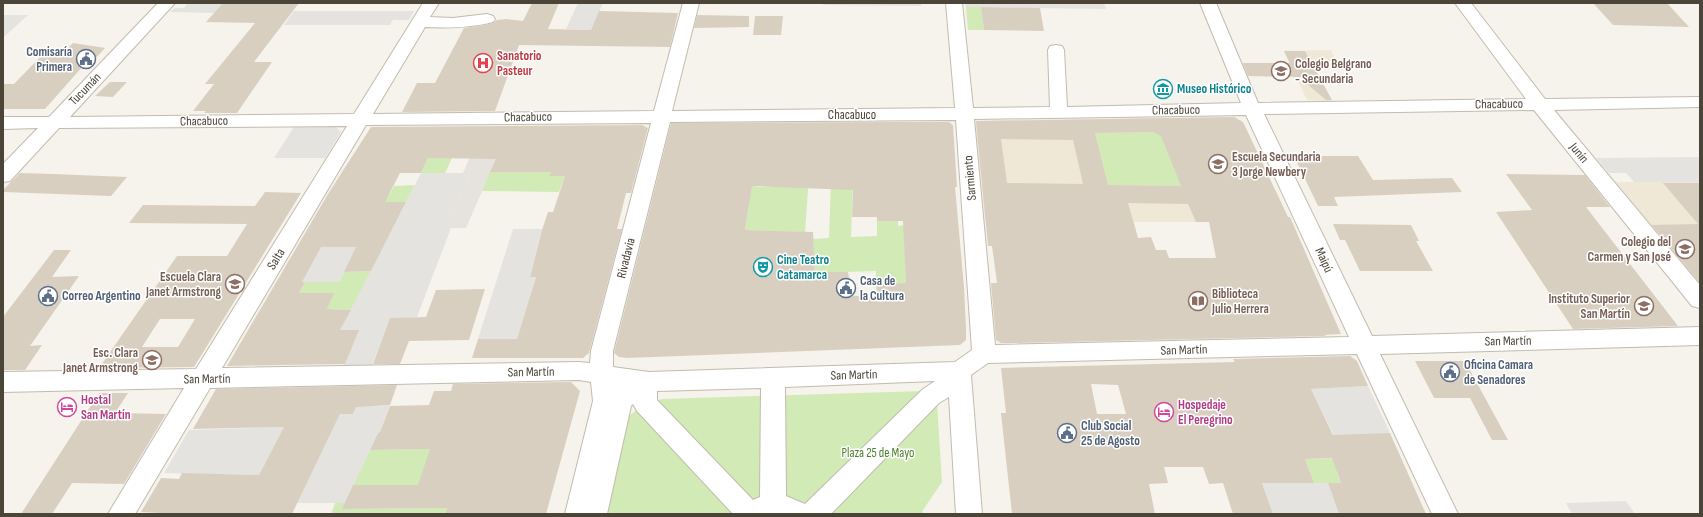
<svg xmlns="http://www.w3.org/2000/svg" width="1703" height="517" viewBox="0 0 1703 517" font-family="'Sofia Sans Condensed',sans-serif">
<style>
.industrial{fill:#e6e2dd}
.education{fill:#efe8d6}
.green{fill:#d2eab5}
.parking{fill:#e5e3e0}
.building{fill:#d8cfc1;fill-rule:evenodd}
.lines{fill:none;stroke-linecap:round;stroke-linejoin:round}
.minor-casing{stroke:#c2bbae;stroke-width:2}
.minor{fill:#fff;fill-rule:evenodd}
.labels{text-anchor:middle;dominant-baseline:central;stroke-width:3;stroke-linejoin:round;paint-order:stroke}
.service-label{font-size:13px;font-weight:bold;fill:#4e5e75;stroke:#fff;text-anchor:start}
.health-label{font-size:13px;font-weight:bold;fill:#be3a42;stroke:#fff;text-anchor:start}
.education-label{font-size:13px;font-weight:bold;fill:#785e54;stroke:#fff;text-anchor:end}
.street-label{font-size:13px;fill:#4b4439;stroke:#fff}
.culture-label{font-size:13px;font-weight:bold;fill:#0d838f;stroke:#fff;text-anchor:start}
.hotel-label{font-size:13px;font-weight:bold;fill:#b23c85;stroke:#fff;text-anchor:start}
.park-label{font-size:13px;fill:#4a7f2a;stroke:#fff}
</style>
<rect width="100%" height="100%" fill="#f6f3ec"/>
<path class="industrial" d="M473 150H500L466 228H446L471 173H463Z"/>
<path class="education" d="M1331 50 1337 62H1312L1332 101 1307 100 1296 77 1248 76 1242 63H1289L1284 51Z
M1234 117 1243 122 1288 217 1226 222H1134L1137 234 1071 233 1068 220 985 221 975 121Z
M1616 182H1700V285L1651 225Z"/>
<path class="green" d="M966 7H981L984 30H968Z
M1160 132 1181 186 1108 185 1095 133Z
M428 158H452L445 173H421Z
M490 172H551L550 176H565L559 192 482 191Z
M809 176 805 232 745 230 749 205 745 184H756V187H787Z
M831 182H853L851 237 877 236V221H898V226L904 225 906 283 876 284V271L815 273 813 239 829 238Z
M415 185 406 202 368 203 371 195H389L394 186Z
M371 271 351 310 327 309 333 293H299L305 282H339L344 272Z
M923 391 937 403 942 482 923 510 922 514H604L626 418 645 404 662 399Z
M430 449 423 485H353L370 450Z
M1344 458 1337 473 1341 483H1314L1305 459Z
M335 503H345L343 509 447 508 445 514H331Z"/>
<path class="parking" d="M188 3H223L214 13 170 12 175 8H184Z
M578 3H603L591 30 566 29Z
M823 3H921V6L823 5Z
M965 3H1104L1106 9 966 7Z
M294 11H414L409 20H393L390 25H284Z
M3 15H28L5 36H3Z
M294 127H336L341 132 325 158H274Z
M1700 157V182H1634L1626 173H1609L1596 158Z
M421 173H471L446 228H451L417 317 390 319 372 365H344L358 330H340L374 265H348L339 282H302L284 269 290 258H313L319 247H383Z
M513 229H542L530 277H536L517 339H507L501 358H486L493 339H478Z
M364 386 377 406 390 405 380 432 378 433 345 503H297L340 414H353Z
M1368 386 1390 433 1350 468 1311 389Z
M284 427 259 475 164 473 189 430Z
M1262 483H1328L1339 514H1273Z
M1626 501 1635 514H1572L1566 503Z"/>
<path class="building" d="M223 3H299L254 62H272L237 113H204L206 111H193L214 84H205L255 23 206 22Z
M532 3H559L548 29 591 30 599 11 678 13 670 47 519 45 495 111 402 112 417 83H435L464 28 485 25 493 23 497 20 506 19 523 21Z
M1593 3H1667L1689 27 1613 25Z
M981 7 1040 8 1044 31 984 30Z
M697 15 749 16V27L694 28Z
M755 16H783L781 35H753Z
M73 43 105 48 89 66H83L45 109H3V84H14L47 50 67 49Z
M1284 51H1305L1332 100H1326L1306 83 1302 77 1248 76 1243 63H1290Z
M110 82H127L113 97 95 96Z
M1234 117 1243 122 1288 217H1290L1341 334 1324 335 1326 336 1013 343H1001L996 340 991 283H997L992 246H988L976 121ZM1154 132 1161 136 1181 186 1108 185 1095 133ZM1001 139 1073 140 1083 184 1007 183ZM1128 203 1188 204 1196 222H1209L1216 258H1169L1166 250H1156L1151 237 1138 238Z
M895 122H949L953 125 957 187H955L964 287 966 328V340L960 345 627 358 619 357 614 353 671 123ZM752 186 853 190 852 217H877V221H903L906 283 876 284 877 295 852 296 848 272H815L813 232 745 230Z
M642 125 648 128 631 193H626L617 229H622L589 353 583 358H472L478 339H517L536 277H530L542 230 548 212H553L565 176H549L551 172H490L496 159 428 158 421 173H400L385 202H406L371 271 344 272 356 247H321L302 282H305L299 293H334L327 309 351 310 340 330H359L345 364 227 366 328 194 371 127Z
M1294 156H1358L1373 180 1452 178 1462 192 1334 197 1338 206H1318Z
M20 173 53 174 127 177 111 196 3 192V190Z
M1506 174 1585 175 1610 207H1586L1678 326 1573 329 1496 212 1532 210Z
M1663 183H1700V283L1652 225 1698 224Z
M265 192 301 193 194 367 99 368 177 256H227L247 224 129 223 143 205 255 206ZM160 319H195L178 347H142Z
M1333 224 1411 225 1419 241H1416L1433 271H1360L1345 240H1340Z
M54 250H71L52 277 79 276 30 346 42 345 25 370H3V317Z
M485 289 469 340 409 341 400 364H373L390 318 426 317 436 290Z
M1350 356 1357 361 1368 386 1311 389 1333 435 1390 433 1426 514H1339L1328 483H1341L1332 458 1305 459 1314 483H1262L1273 514H1233L1223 483 1209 484 1203 467H1164L1168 483 1149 484 1155 514H1012L1001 413H1006L1001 368 1235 362 1233 359ZM1091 384 1118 385 1126 414H1097Z
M1415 361H1465L1508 440H1492L1470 398H1434Z
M571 382 580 391 546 514H445L447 508 342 509 353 485H418L430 449 370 450 378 433 380 432 390 406 429 405 434 391H451L453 384Z
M397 385 390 405 356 407 353 414H340L292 514H159V513L141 512 161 478 179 479 182 473 259 475 284 427 193 429 216 389Z
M99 393H128L115 413 166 414 124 484 72 483 52 514H21Z"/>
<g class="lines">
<defs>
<path id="minor" d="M158 3H175L70 117 354 114 423 3H439L430 17 453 18 487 14 493 16 495 19 493 22C470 28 447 28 425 27L373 114 654 111 683 3H699L672 111 955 108 946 3H962L973 108 1050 107 1048 50 1050 46 1056 45 1062 46 1064 50 1067 107 1241 103 1200 3H1216L1258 103 1526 99 1455 3H1471L1545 99 1700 97V107L1554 110 1700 285V308L1692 306 1534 110 1264 114 1372 336 1700 327V345L1380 354 1458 514H1432L1357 354 988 363 971 375 982 514H956L949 397 939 403 831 514H733L637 411 633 404 631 406 607 514H565L593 401 591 382 579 380 210 388 135 514H108L184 388 3 392V372L196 369 347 126 59 128 10 181 3 182V164L38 128 3 129V117H49ZM1246 115 1349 337 995 345 974 119ZM956 120 972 350 955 362 649 372 613 367V351L670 122ZM651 123 591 351 590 363 579 362 222 368 366 125ZM935 381 923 389 805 504 786 496 785 387ZM761 388 760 497 753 500 657 400V391Z"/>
</defs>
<use href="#minor" class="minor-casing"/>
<use href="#minor" class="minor"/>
</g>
<defs>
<symbol id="civic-ring" viewBox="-11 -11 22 22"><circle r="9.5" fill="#fff" stroke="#5c6f8a" stroke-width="1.5"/><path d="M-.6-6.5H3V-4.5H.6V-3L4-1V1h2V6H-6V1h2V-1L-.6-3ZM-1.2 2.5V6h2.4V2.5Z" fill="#5c6f8a"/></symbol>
<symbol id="hospital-ring" viewBox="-11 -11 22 22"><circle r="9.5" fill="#fff" stroke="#e0444e" stroke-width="1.5"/><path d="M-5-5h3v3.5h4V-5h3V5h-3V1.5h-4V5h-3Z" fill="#e0444e"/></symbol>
<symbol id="school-ring" viewBox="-11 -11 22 22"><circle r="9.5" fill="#fff" stroke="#8d6e63" stroke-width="1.5"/><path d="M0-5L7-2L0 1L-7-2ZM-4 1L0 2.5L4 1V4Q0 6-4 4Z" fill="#8d6e63"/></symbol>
<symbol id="museum-ring" viewBox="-11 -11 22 22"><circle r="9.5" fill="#fff" stroke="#0f9aa8" stroke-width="1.5"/><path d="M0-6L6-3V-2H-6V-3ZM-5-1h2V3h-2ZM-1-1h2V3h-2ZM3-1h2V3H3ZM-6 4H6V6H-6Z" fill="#0f9aa8"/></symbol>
<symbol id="theatre-ring" viewBox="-11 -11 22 22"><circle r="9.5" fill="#fff" stroke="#0f9aa8" stroke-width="1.5"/><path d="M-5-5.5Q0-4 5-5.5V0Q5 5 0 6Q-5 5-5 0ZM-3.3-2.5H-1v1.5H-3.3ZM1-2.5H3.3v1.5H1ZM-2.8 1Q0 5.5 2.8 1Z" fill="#0f9aa8"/></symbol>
<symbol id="library-ring" viewBox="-11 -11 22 22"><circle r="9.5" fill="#fff" stroke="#8d6e63" stroke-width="1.5"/><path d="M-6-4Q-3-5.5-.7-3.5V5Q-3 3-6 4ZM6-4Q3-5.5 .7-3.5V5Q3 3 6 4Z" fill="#8d6e63"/></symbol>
<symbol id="university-ring" viewBox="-11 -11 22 22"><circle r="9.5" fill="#fff" stroke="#8d6e63" stroke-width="1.5"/><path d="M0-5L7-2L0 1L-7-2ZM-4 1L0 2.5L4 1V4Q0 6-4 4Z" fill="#8d6e63"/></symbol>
<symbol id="hotel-ring" viewBox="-11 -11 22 22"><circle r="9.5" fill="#fff" stroke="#d1479c" stroke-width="1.5"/><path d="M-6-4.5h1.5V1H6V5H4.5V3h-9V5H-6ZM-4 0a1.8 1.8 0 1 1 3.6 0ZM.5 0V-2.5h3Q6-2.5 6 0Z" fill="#d1479c"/></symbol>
</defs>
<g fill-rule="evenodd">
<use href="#civic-ring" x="75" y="48" width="22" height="22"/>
<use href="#hospital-ring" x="472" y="52" width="22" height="22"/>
<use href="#school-ring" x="1270" y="60" width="22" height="22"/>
<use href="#museum-ring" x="1152" y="78" width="22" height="22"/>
<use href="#school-ring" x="1207" y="153" width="22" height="22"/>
<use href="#school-ring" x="1674" y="238" width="22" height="22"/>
<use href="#theatre-ring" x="752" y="256" width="22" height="22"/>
<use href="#school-ring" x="224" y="273" width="22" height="22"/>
<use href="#civic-ring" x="835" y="277" width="22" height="22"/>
<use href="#civic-ring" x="37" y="285" width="22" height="22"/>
<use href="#library-ring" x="1187" y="290" width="22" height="22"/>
<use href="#university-ring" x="1633" y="295" width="22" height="22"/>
<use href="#school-ring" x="141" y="349" width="22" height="22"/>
<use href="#civic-ring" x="1439" y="361" width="22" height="22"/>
<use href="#hotel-ring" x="56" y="396" width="22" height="22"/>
<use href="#hotel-ring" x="1153" y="401" width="22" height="22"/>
<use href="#civic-ring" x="1056" y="422" width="22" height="22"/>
</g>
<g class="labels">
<g class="service-label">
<text x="72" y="52" text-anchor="end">Comisaría<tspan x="72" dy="15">Primera</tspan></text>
<text x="860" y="281">Casa de<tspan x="860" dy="15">la Cultura</tspan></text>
<text x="62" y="296">Correo Argentino</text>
<text x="1464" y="365">Oficina Camara<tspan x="1464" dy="15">de Senadores</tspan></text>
<text x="1081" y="426">Club Social<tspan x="1081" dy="15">25 de Agosto</tspan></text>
</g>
<g class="health-label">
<text x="497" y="56">Sanatorio<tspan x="497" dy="15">Pasteur</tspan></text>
</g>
<g class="education-label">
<text x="1295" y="64" text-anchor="start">Colegio Belgrano<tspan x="1295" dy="15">- Secundaria</tspan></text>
<text x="1232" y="157" text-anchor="start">Escuela Secundaria<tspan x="1232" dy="15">3 Jorge Newbery</tspan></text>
<text x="1671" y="242">Colegio del<tspan x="1671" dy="15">Carmen y San José</tspan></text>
<text x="221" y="277">Escuela Clara<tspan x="221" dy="15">Janet Armstrong</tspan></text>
<text x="1212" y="294" text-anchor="start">Biblioteca<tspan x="1212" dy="15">Julio Herrera</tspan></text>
<text x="1630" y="299">Instituto Superior<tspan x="1630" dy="15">San Martín</tspan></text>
<text x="138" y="353">Esc. Clara<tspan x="138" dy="15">Janet Armstrong</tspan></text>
</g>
<g class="street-label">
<text transform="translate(85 89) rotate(-46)">Tucumán</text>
<text transform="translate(1499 104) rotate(-1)">Chacabuco</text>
<text transform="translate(1176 110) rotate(-1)">Chacabuco</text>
<text x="852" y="115">Chacabuco</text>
<text transform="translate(528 117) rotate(-1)">Chacabuco</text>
<text transform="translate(204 121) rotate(-1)">Chacabuco</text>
<text transform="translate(1579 153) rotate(51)">Junín</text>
<text transform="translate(970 178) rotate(-95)">Sarmiento</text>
<text transform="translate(626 258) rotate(-76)">Rivadavia</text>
<text transform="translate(276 259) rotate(-59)">Salta</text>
<text transform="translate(1324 260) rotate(65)">Maipú</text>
<text transform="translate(1508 341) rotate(-1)">San Martín</text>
<text transform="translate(1184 350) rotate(-2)">San Martín</text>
<text transform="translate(531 372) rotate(-1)">San Martín</text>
<text transform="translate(854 375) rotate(-2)">San Martín</text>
<text transform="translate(207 379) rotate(-1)">San Martín</text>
</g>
<g class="culture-label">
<text x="1177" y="89">Museo Histórico</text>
<text x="777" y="260">Cine Teatro<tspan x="777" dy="15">Catamarca</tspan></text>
</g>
<g class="hotel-label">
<text x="81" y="400">Hostal<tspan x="81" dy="15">San Martín</tspan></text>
<text x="1178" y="405">Hospedaje<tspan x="1178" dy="15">El Peregrino</tspan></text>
</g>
<g class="park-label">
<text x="878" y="453">Plaza 25 de Mayo</text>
</g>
</g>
<rect width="1703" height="517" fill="none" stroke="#4b4439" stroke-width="8"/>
</svg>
